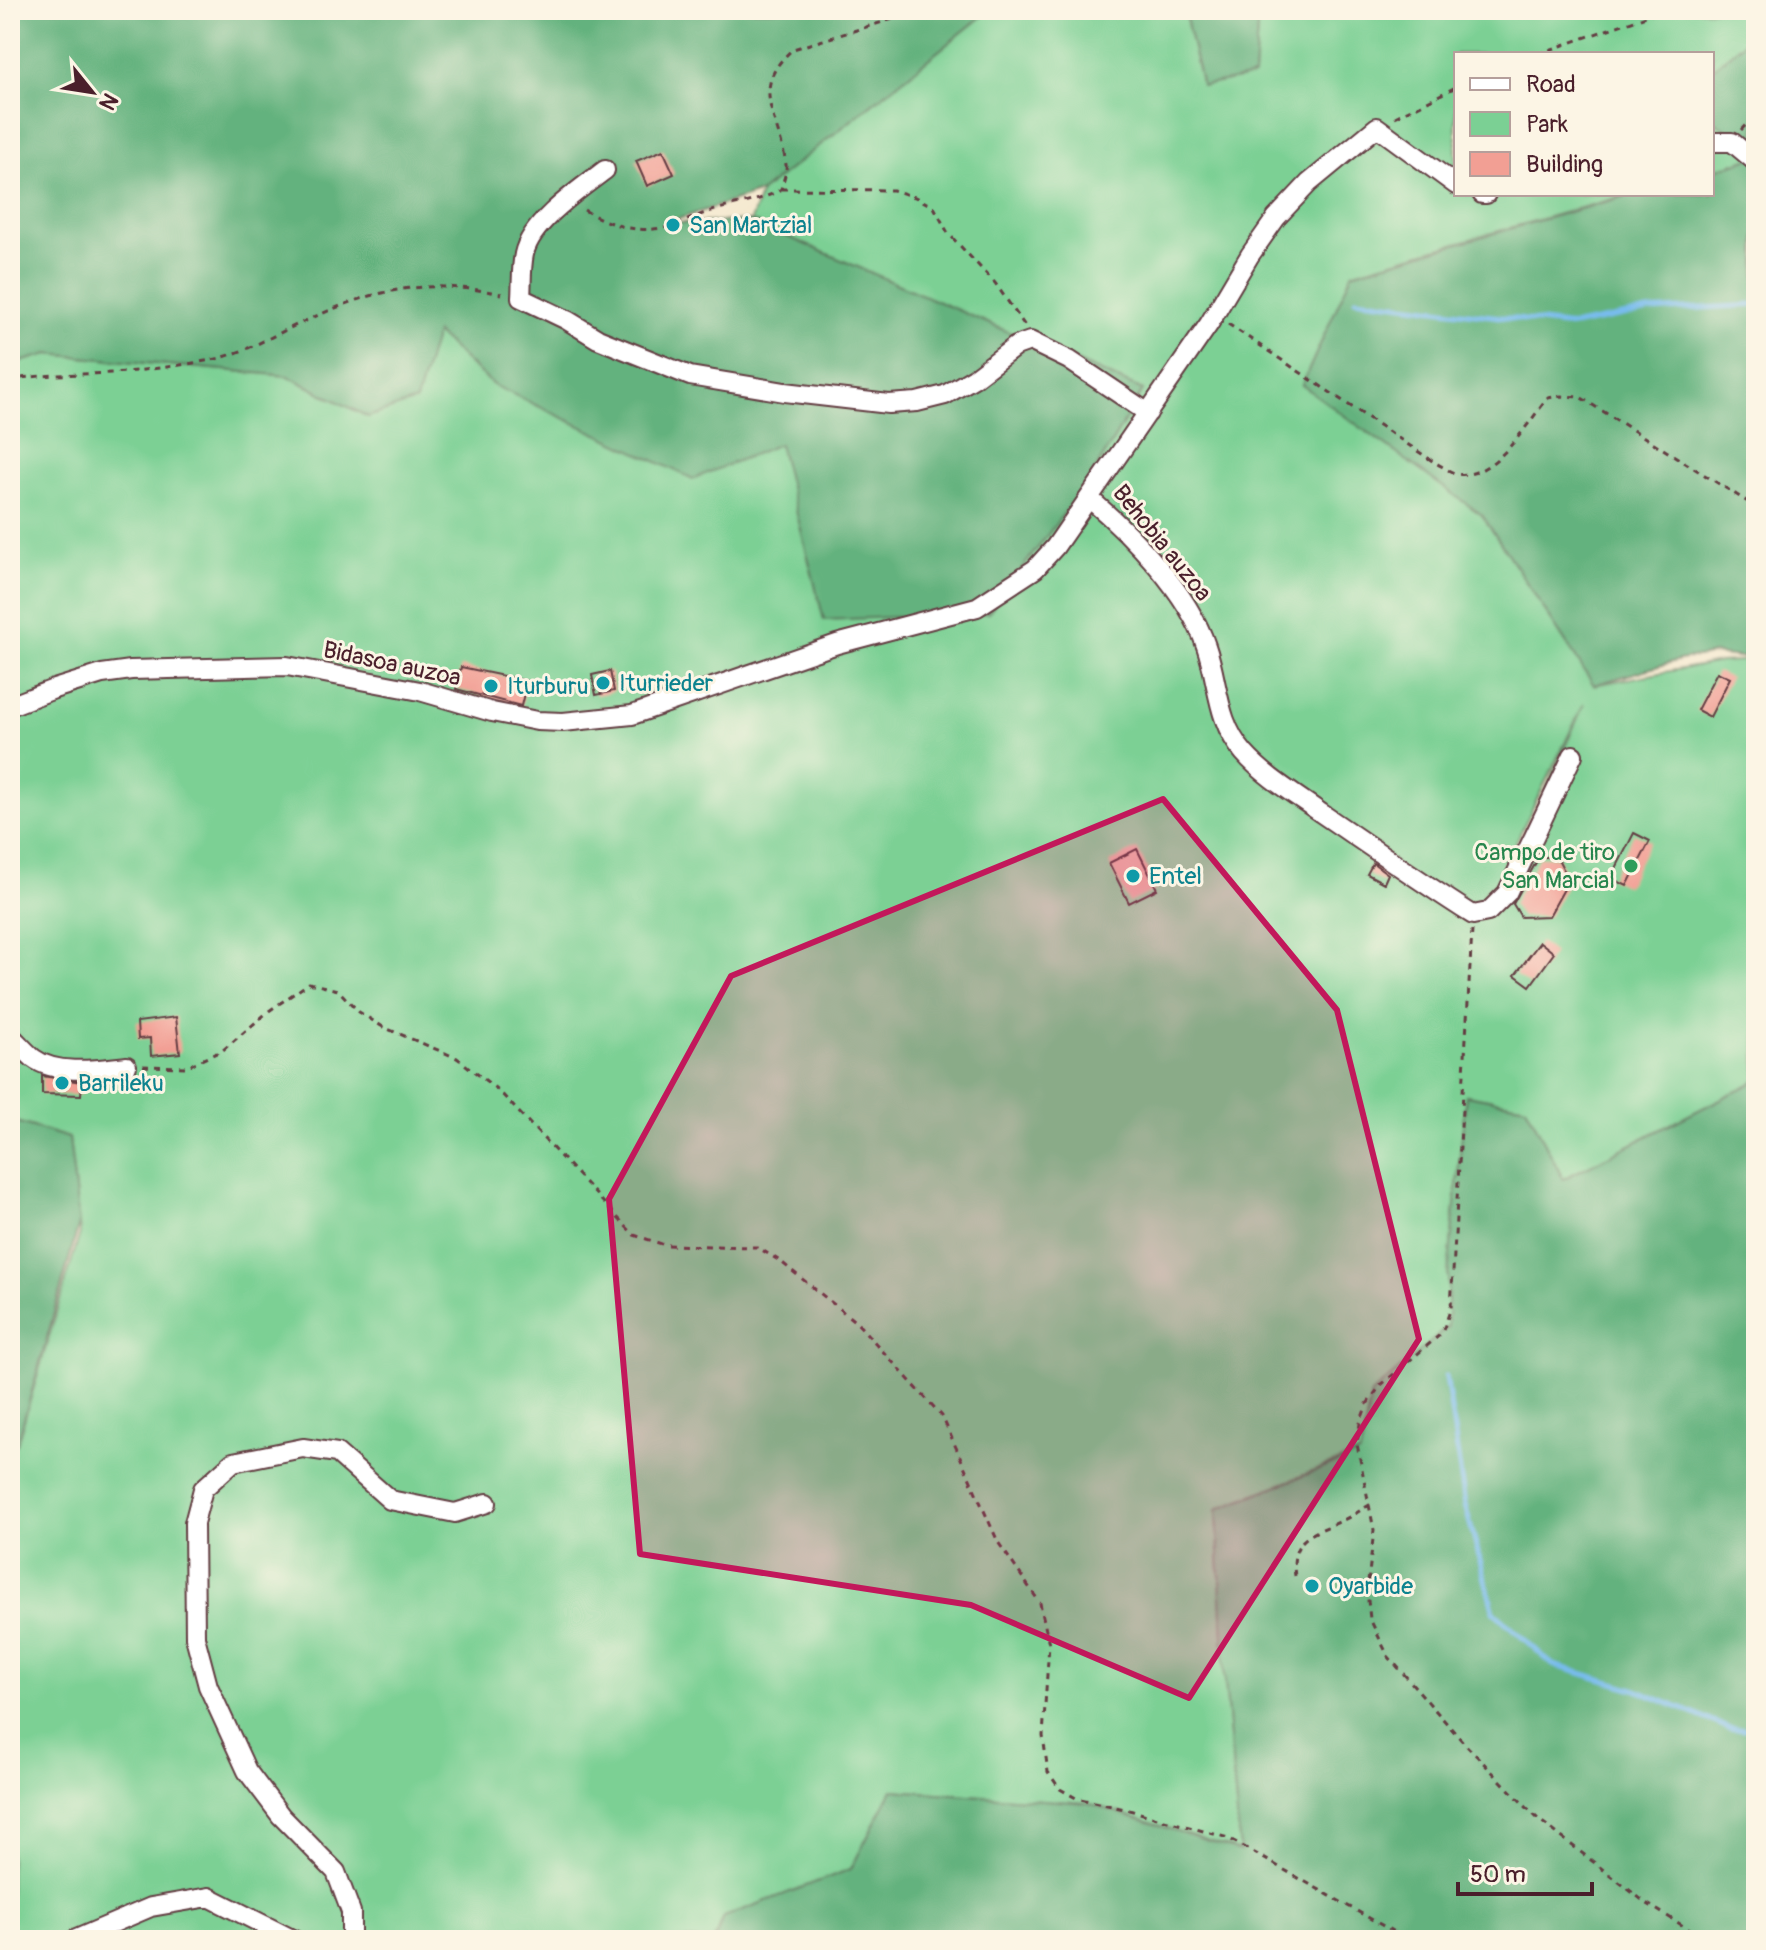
<svg xmlns="http://www.w3.org/2000/svg" width="1766" height="1950" viewBox="0 0 1766 1950" font-family="Pangolin,sans-serif">
<style>
.green{fill:#7bd094;stroke:#627860;stroke-width:2;fill-rule:evenodd}
.forest{fill:#64b27e;stroke:#576854;stroke-width:2}
.lines{fill:none;stroke-linecap:round;stroke-linejoin:round}
.stream{stroke:#78bcee;stroke-width:5}
.building{fill:#f29f94}
.minor-casing{stroke:#643d43;stroke-width:22}
.path{stroke:#643d43;stroke-width:3;stroke-dasharray:6 6;stroke-linecap:butt}
.minor{stroke:#fff;stroke-width:18}
.marked{fill:#c2185b;fill-opacity:0.2;stroke:#c2185b;stroke-width:6;stroke-linejoin:round}
.culture-dot{fill:#0f9aa8;stroke:#fcf5e5;stroke-width:3}
.leisure-dot{fill:#2e9e5b;stroke:#fcf5e5;stroke-width:3}
.labels{text-anchor:middle;dominant-baseline:central;stroke-width:6;stroke-linejoin:round;paint-order:stroke}
.culture-label{font-size:24px;fill:#0d838f;stroke:#fcf5e5;text-anchor:start}
.street-label{font-size:24px;fill:#4a1f2b;stroke:#fcf5e5}
.leisure-label{font-size:24px;fill:#27864d;stroke:#fcf5e5;text-anchor:end}
</style>
<rect width="100%" height="100%" fill="#fcf5e5"/>
<filter id="ink" filterUnits="userSpaceOnUse"><feTurbulence type="fractalNoise" baseFrequency=".0125" numOctaves="2"/><feDisplacementMap in="SourceGraphic" scale="16" xChannelSelector="R" yChannelSelector="G"/><feConvolveMatrix kernelMatrix="1 2 1 2 8 2 1 2 1" color-interpolation-filters="sRGB"/></filter>
<filter id="wash" filterUnits="userSpaceOnUse"><feTurbulence type="fractalNoise" baseFrequency=".006" numOctaves="4" result="noise"/><feDisplacementMap in="SourceGraphic" scale="32" xChannelSelector="R" yChannelSelector="G"/><feGaussianBlur stdDeviation="1.8" result="paint"/><feColorMatrix in="noise" values="0 0 0 0 0 0 0 0 0 0 0 0 0 0 0 0 0 1.4 0 .05"/><feComposite in="paint" operator="in"/></filter>
<g filter="url(#wash)">
<rect width="100%" height="100%" fill="#f4e8ce"/>
<path class="green" d="M990 10H1184L1202 86 1254 76 1258 10H1756V32L1712 69V54H1456V194H1630L1353 272 1302 385 1482 515 1594 685 1720 662 1756 660V1081L1563 1179 1526 1106 1466 1095 1448 1275V1327L1371 1394 1360 1453 1217 1509 1225 1681 1240 1851 1088 1803 892 1790 851 1869 724 1917 714 1940H10V1451L17 1444 80 1233 69 1138 10 1120V365L48 354 288 376 368 417 415 400 436 333 493 385 779 444 988 613 1090 479 1143 390 751 221 761 192ZM1584 704 1531 823 1501 875 1500 874Z
M1712 119 1756 151V156L1712 171Z"/>
<path class="forest" d="M10 10H990L761 192 666 223 751 221 1143 390 1090 479 988 613 824 620 779 444 693 479 493 385 436 333 416 401 368 417 288 376 48 354 10 365Z
M1184 10H1258L1254 76 1202 86Z
M1756 32V151L1712 119V69Z
M1756 156V659L1714 654 1679 660 1594 685 1482 515 1302 385 1352 273 1634 194H1712V171Z
M1756 1081V1940H714L724 1917 851 1869 892 1790 1088 1803 1240 1851 1225 1681 1217 1509 1360 1454 1371 1394 1448 1327V1275L1466 1095 1526 1106 1563 1179Z
M10 1120 69 1138 79 1224 17 1444 10 1451Z"/>
<g class="lines">
<path class="stream" d="M1356 299 1572 326 1648 311 1756 305
M1446 1376 1465 1505 1494 1612 1553 1665 1634 1689 1728 1728 1756 1731"/>
</g>
<g id="blocks">
<path class="building" d="M663 150 674 174 647 186 636 161Z
M461 667 527 681 521 706 456 689Z
M610 671 614 691 596 695 592 675Z
M1717 672 1730 678 1710 717 1697 710Z
M1634 833 1650 841 1627 886 1611 878Z
M1137 849 1157 889 1129 903 1109 863Z
M1539 857H1557L1569 880 1549 916 1521 917 1513 904Z
M1373 863 1388 874 1384 883 1367 874Z
M1540 942 1554 953 1530 986 1515 975Z
M176 1017 180 1053 151 1056 150 1038 138 1039 137 1022Z
M42 1076 82 1082 81 1095 42 1094Z"/>
</g>
</g>
<g filter="url(#ink)">
<use href="#blocks" fill-opacity="0" stroke="#643d43" stroke-width="2"/>
<g class="lines">
<defs>
<path id="minor" d="M1712 142H1732L1756 162
M605 170C580 189 531 222 524 254 521 268 522 284 521 298L567 320 598 339 690 376 785 392 889 404 917 402 945 395 974 378 1016 346 1030 341 1069 360 1148 413
M1482 194H1486
M1090 499C1132 535 1188 592 1206 646 1219 683 1216 721 1244 753 1265 777 1296 795 1321 813 1371 847 1421 882 1473 915L1488 912 1507 893 1573 755
M10 706 54 689 102 674 131 670 287 666 420 691 492 712 537 721 563 722 632 715 837 644 977 607 1035 569 1055 547 1209 324 1250 255 1276 218 1309 183 1377 127 1456 185
M10 1035C18 1043 25 1051 33 1058 57 1076 99 1069 127 1066
M74 1940 151 1907 209 1897 294 1940
M347 1940 351 1936V1912L336 1872 281 1816 247 1771 208 1686 195 1637 194 1523 203 1489 233 1462 303 1448 337 1453 390 1500 455 1513 487 1503"/>
</defs>
<use href="#minor" class="minor-casing"/>
<path class="path" d="M1538 54 1663 10
M1395 117 1456 87
M1741 130 1756 114
M781 189 893 190 915 197 934 207 948 233 995 283 1025 326
M584 210C608 224 633 233 662 228 680 225 698 214 715 210 739 203 760 202 781 189 783 181 787 172 786 165 780 117 747 89 793 49L923 10
M1228 324 1434 462C1440 465 1450 472 1457 474 1495 480 1527 423 1548 398L1561 396 1580 397 1756 507
M10 380C48 373 87 375 126 372 154 369 183 365 211 360 238 355 265 340 290 328 369 291 414 277 502 294
M1472 930 1451 1308 1442 1333 1381 1385 1367 1404 1360 1423 1357 1444 1374 1530 1367 1591 1370 1619 1388 1656 1464 1743 1537 1818 1646 1903 1706 1940
M143 1066 186 1067 223 1050 269 1011 309 983 338 990 359 1012 383 1027 457 1058 499 1091 634 1235 665 1245 757 1247 780 1261 857 1323 942 1416 998 1542 1040 1603 1049 1644 1043 1736 1048 1772 1060 1789 1076 1798 1129 1810 1228 1838 1408 1940
M1295 1576C1289 1536 1314 1534 1343 1520 1353 1516 1362 1509 1371 1504"/>
<use href="#minor" class="minor"/>
</g>
</g>
<path class="marked" d="M1163 799 1337 1010 1419 1339 1189 1698 971 1605 640 1554 609 1199 731 976Z"/>
<g class="culture-dot">
<circle cx="673" cy="225" r="8"/>
<circle cx="603" cy="683" r="8"/>
<circle cx="491" cy="686" r="8"/>
<circle cx="1133" cy="876" r="8"/>
<circle cx="62" cy="1083" r="8"/>
<circle cx="1312" cy="1586" r="8"/>
</g>
<circle class="leisure-dot" cx="1631" cy="866" r="8"/>
<g class="labels">
<g class="culture-label">
<text x="689" y="225">San Martzial</text>
<text x="619" y="683">Iturrieder</text>
<text x="507" y="686">Iturburu</text>
<text x="1149" y="876">Entel</text>
<text x="78" y="1083">Barrileku</text>
<text x="1328" y="1586">Oyarbide</text>
</g>
<g class="street-label">
<text transform="translate(1162 543) rotate(51)">Behobia auzoa</text>
<text transform="translate(392 664) rotate(12)">Bidasoa auzoa</text>
</g>
<g class="leisure-label">
<text x="1615" y="852">Campo de tiro<tspan x="1615" dy="28">San Marcial</tspan></text>
</g>
</g>
<rect width="1766" height="1950" fill="none" stroke="#fcf5e5" stroke-width="40"/>
<rect x="1454" y="52" width="260" height="144" fill="#fcf5e5" stroke="#b59f9b" stroke-width="2"/>
<rect x="1470" y="78" width="40" height="12" fill="#ffffff" stroke="#b59f9b" stroke-width="2"/>
<text x="1526" y="92" font-size="24" fill="#4a1f2b">Road</text>
<rect x="1470" y="112" width="40" height="24" fill="#7bd094" stroke="#b59f9b" stroke-width="2"/>
<text x="1526" y="132" font-size="24" fill="#4a1f2b">Park</text>
<rect x="1470" y="152" width="40" height="24" fill="#f29f94" stroke="#b59f9b" stroke-width="2"/>
<text x="1526" y="172" font-size="24" fill="#4a1f2b">Building</text>
<g transform="translate(92 92) rotate(120)" stroke="#fcf5e5" stroke-width="6" paint-order="stroke">
<path d="M0-6L14 30L0 20L-14 30Z" fill="#4a1f2b"/>
<text y="-12" font-size="22" font-weight="bold" text-anchor="middle" fill="#4a1f2b">N</text>
</g>
<path d="M1458 1882v12h134v-12" fill="none" stroke="#4a1f2b" stroke-width="4"/>
<text x="1470" y="1882" font-size="24" fill="#4a1f2b" stroke="#fcf5e5" stroke-width="6" paint-order="stroke">50 m</text>
</svg>
